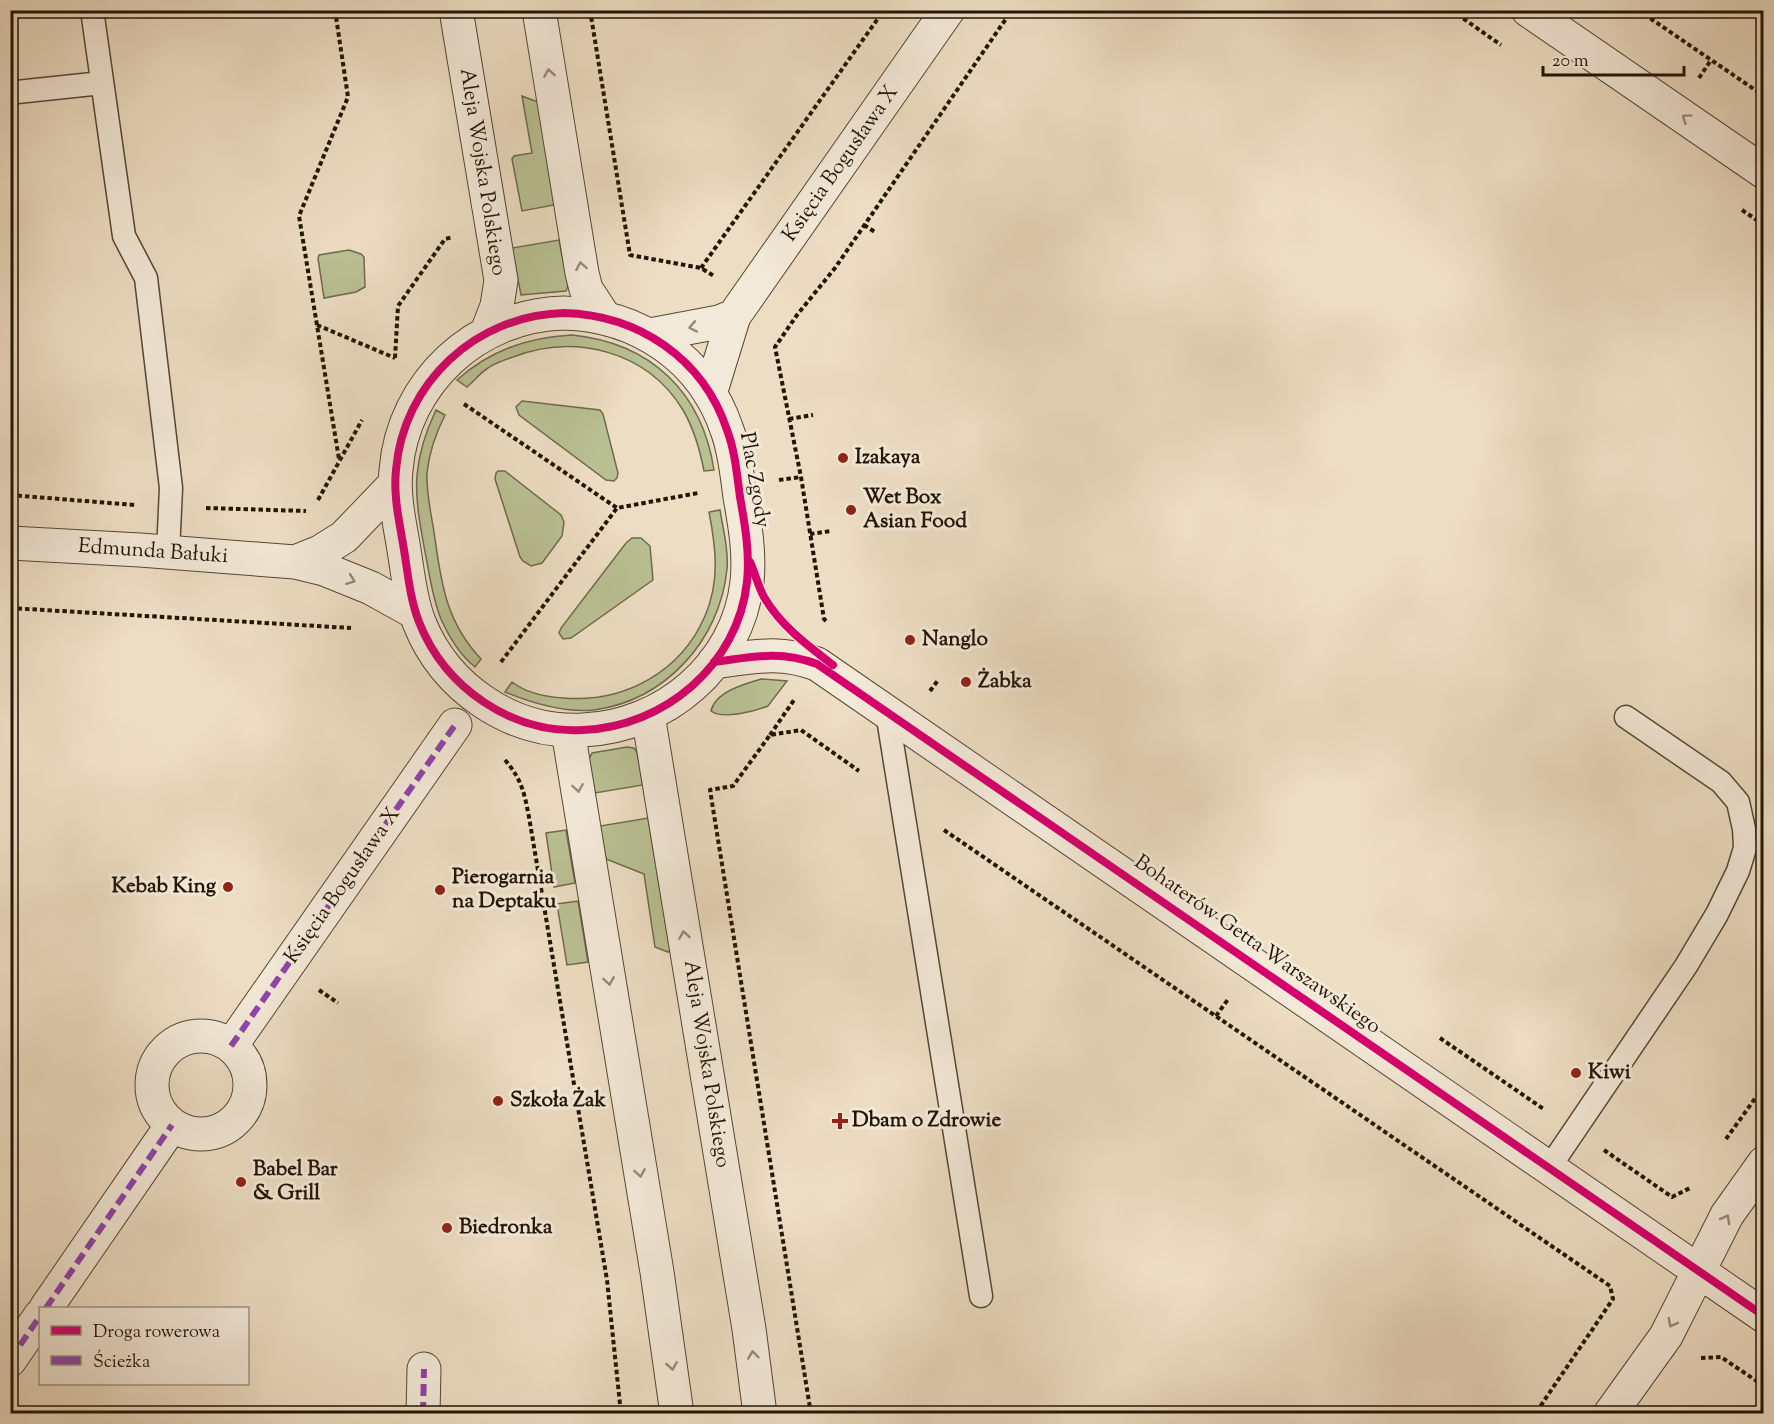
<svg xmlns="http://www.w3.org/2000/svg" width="1774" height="1424" viewBox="0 0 1774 1424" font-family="'Sorts Mill Goudy',serif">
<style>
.green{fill:#b9c093;stroke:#6e6a4c;stroke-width:1.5}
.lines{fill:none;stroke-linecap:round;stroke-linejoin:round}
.lane-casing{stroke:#554734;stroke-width:25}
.street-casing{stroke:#554734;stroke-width:35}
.path{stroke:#221505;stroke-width:4;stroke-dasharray:4.5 3;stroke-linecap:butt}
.lane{stroke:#f3e9d8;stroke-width:22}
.street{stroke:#f3e9d8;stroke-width:33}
.quiet{stroke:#8e44ad;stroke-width:6;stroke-dasharray:12 6;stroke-linecap:butt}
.cycleway-casing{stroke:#f3e9d8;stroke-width:11}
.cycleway{stroke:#d6006c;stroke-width:8}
.oneway{stroke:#958a79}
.poi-dot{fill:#8f2418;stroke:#f3e9d8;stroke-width:2}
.labels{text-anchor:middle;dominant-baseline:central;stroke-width:6;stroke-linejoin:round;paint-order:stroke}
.street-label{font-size:21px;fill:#221505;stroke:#f3e9d8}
.poi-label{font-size:21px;font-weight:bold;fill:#221505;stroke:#f3e9d8;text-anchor:start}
</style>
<rect width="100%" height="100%" fill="#edddc3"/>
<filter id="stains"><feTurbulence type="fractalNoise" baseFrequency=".00333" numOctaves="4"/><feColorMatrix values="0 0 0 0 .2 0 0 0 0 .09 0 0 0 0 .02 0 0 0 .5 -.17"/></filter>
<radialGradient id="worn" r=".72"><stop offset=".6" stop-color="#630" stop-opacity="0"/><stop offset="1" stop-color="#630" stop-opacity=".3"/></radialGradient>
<path class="green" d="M522 96 538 102 554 205 522 211 512 159 514 156 532 153Z
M559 240 568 286 566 291 521 295 512 248Z
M349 250 361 254 364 257 365 287 356 292 324 298 318 258 319 255Z
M572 335C651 343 702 392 714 470L704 471C700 450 694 429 683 410 647 351 575 333 513 357 504 360 495 363 488 368 480 373 474 381 467 387L457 380C490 350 529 337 572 335Z
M522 401 600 410 603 414 618 473 617 478 614 481 606 480 519 415 516 407Z
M436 410 445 415C436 433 429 453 427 473 426 492 431 513 434 532 441 581 445 621 481 659L475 667C460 655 449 637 441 619 433 600 430 578 426 557 421 530 415 502 417 475 419 452 426 431 436 410Z
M498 471H505L561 515 564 522 562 536 542 563 531 566 523 561 520 557 495 479 496 473Z
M720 510C723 529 729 550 727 569 720 640 666 700 594 710 564 713 532 703 505 692L512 682C526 693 547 697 564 698 624 703 681 672 705 616 720 581 716 548 709 512Z
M632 538H641L650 546 653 580 571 638 563 639 559 633 561 628 626 543Z
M761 679 787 681 768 706C756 711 722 720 711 711 715 692 744 684 761 679Z
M627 747 634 748 637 752 643 785 595 793 589 759 592 753Z
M648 818 670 950 668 952 655 947 644 874 606 859 600 826Z
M566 830 575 883 554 887 546 833Z
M578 901 588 962 567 965 557 904Z"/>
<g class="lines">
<defs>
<path id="lane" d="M92 10 124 236 146 278 171 488 168 552
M17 92 102 83
M887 712 981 1296
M1549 1168 1686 966 1717 914 1738 871 1745 848 1744 829 1738 802 1721 782 1626 717"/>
<path id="street" d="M456 10 501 280 497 306 487 332
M539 10 582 273 586 289 605 318
M1528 10 1764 172
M564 313C638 315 703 358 727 430 735 451 737 475 740 497 745 525 750 553 747 582 738 665 664 727 583 730 512 734 445 688 419 622 410 599 408 574 404 550 400 524 393 497 396 470 403 383 476 315 564 313Z
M650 335 719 322 734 316
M710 394 734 316 948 10
M10 543 140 550 295 562 324 569 371 588 416 613
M295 562 320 552 344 537 395 484
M714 662C753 657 779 650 817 664L1764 1316
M648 715 749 1329 760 1414
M568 731 657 1272 677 1414
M152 1085a49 49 0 1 1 98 0a49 49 0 1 1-98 0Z
M231 1046 455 725
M46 1308 172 1125
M10 1360 40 1316
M423 1414 424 1369
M1610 1414 1666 1336 1727 1215 1764 1163"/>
</defs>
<use href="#lane" class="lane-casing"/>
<use href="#street" class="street-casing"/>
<path class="path" d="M335 10 348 97 299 216 339 459
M590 10 630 255 701 268 714 276
M1451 10 1501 45
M1638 10 1764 96
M1699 78 1711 60
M1742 210 1764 225
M864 225 875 232
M701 268 884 10
M317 325 395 358
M395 358 398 306 445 239 453 237
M464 404 617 508
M789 419 813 415
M779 480 801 477
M10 495 135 505
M318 500 362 420
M206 508 306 511
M810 534 831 531
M10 608 351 628
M826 621 824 619 801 477 775 347 797 315 835 268 1012 10
M501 662 617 508 698 493
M930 691 939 679
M770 735 794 700
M505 760C522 780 524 792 529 817L607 1280 621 1414
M944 830 1610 1286 1613 1299 1535 1414
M319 990 338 1003
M1216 1016 1229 998
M1440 1038 1545 1110
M1726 1139 1764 1086
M1604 1150 1672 1197 1692 1187
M1701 1358 1721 1357 1764 1386
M811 1414 710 790 733 786 770 735 801 730 859 771"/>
<use href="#lane" class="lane"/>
<use href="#street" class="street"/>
<path class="quiet" d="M231 1046 455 725
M46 1308 172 1125
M10 1360 40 1316
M423 1414 424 1369"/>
<defs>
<path id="cycleway" d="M564 313C638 315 703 358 727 430 735 451 737 475 740 497 745 525 750 553 747 582 738 665 664 727 583 730 512 734 445 688 419 622 410 599 408 574 404 550 400 524 393 497 396 470 403 383 476 315 564 313Z
M750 562C755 573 758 586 764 597 781 626 807 645 833 665
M714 662C753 657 779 650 817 664L1764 1316"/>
</defs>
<use href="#cycleway" class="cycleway-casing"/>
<use href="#cycleway" class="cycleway"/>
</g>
<defs><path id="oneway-chevron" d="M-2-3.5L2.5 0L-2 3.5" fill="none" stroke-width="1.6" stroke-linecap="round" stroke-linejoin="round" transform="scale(1.5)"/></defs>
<g class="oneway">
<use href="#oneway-chevron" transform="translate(549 73) rotate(-99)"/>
<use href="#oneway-chevron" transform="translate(1686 118) rotate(-145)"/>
<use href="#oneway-chevron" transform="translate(581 266) rotate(-100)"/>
<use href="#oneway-chevron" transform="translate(693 327) rotate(169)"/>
<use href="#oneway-chevron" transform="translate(351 580) rotate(21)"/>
<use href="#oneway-chevron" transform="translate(578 788) rotate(81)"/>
<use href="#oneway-chevron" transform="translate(684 935) rotate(-99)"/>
<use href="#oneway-chevron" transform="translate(609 981) rotate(81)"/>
<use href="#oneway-chevron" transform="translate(640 1173) rotate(81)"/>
<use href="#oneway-chevron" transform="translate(1726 1219) rotate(-61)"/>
<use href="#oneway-chevron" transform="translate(1672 1323) rotate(118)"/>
<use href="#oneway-chevron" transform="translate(753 1355) rotate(-97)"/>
<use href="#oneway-chevron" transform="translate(672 1366) rotate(81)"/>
</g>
<g class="poi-dot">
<circle cx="843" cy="458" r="6"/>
<circle cx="851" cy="510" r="6"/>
<circle cx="910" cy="640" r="6"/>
<circle cx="966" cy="682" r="6"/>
<circle cx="228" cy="887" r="6"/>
<circle cx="440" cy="890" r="6"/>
<circle cx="1576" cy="1073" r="6"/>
<circle cx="498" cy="1101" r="6"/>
<path d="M837 1112h6v6h6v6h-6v6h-6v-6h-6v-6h6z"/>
<circle cx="241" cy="1182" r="6"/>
<circle cx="447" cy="1228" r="6"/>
</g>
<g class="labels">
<g class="street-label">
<text transform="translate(841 164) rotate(-55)">Księcia Bogusława X</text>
<text transform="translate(482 172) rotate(81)">Aleja Wojska Polskiego</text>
<text transform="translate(754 480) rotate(80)">Plac Zgody</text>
<text transform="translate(153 552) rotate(4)">Edmunda Bałuki</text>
<text transform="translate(343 886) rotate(-55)">Księcia Bogusława X</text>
<text transform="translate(1257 945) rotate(35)">Bohaterów Getta Warszawskiego</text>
<text transform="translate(706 1064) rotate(81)">Aleja Wojska Polskiego</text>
</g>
<g class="poi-label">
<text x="855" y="458">Izakaya</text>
<text x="863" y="498">Wet Box<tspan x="863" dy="24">Asian Food</tspan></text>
<text x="922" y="640">Nanglo</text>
<text x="978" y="682">Żabka</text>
<text x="452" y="878">Pierogarnia<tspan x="452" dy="24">na Deptaku</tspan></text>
<text x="216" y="887" text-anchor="end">Kebab King</text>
<text x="1588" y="1073">Kiwi</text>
<text x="510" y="1101">Szkoła Żak</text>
<text x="852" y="1121">Dbam o Zdrowie</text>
<text x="253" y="1170">Babel Bar<tspan x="253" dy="24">&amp; Grill</tspan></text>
<text x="459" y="1228">Biedronka</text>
</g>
</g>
<rect width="1774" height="1424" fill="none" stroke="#edddc3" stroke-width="36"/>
<rect x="12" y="12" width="1750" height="1400" fill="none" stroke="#221505" stroke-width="3"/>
<rect x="18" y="18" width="1738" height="1388" fill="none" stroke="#221505" stroke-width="1.5"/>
<rect x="39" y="1307" width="210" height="78" fill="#f3e9d8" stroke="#9f9484" stroke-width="1.5"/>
<rect x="51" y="1326" width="30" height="9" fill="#d6006c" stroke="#9f9484" stroke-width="1.5"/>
<text x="93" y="1337" font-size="18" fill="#221505">Droga rowerowa</text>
<rect x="51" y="1356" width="30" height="9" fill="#8e44ad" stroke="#9f9484" stroke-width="1.5"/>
<text x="93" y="1367" font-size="18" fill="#221505">Ścieżka</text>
<path d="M1543 66v9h141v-9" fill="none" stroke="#221505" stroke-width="3"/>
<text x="1552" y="66" font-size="18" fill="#221505" stroke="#f3e9d8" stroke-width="4.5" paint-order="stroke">20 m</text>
<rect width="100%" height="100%" filter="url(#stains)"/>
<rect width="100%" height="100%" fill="url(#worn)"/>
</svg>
